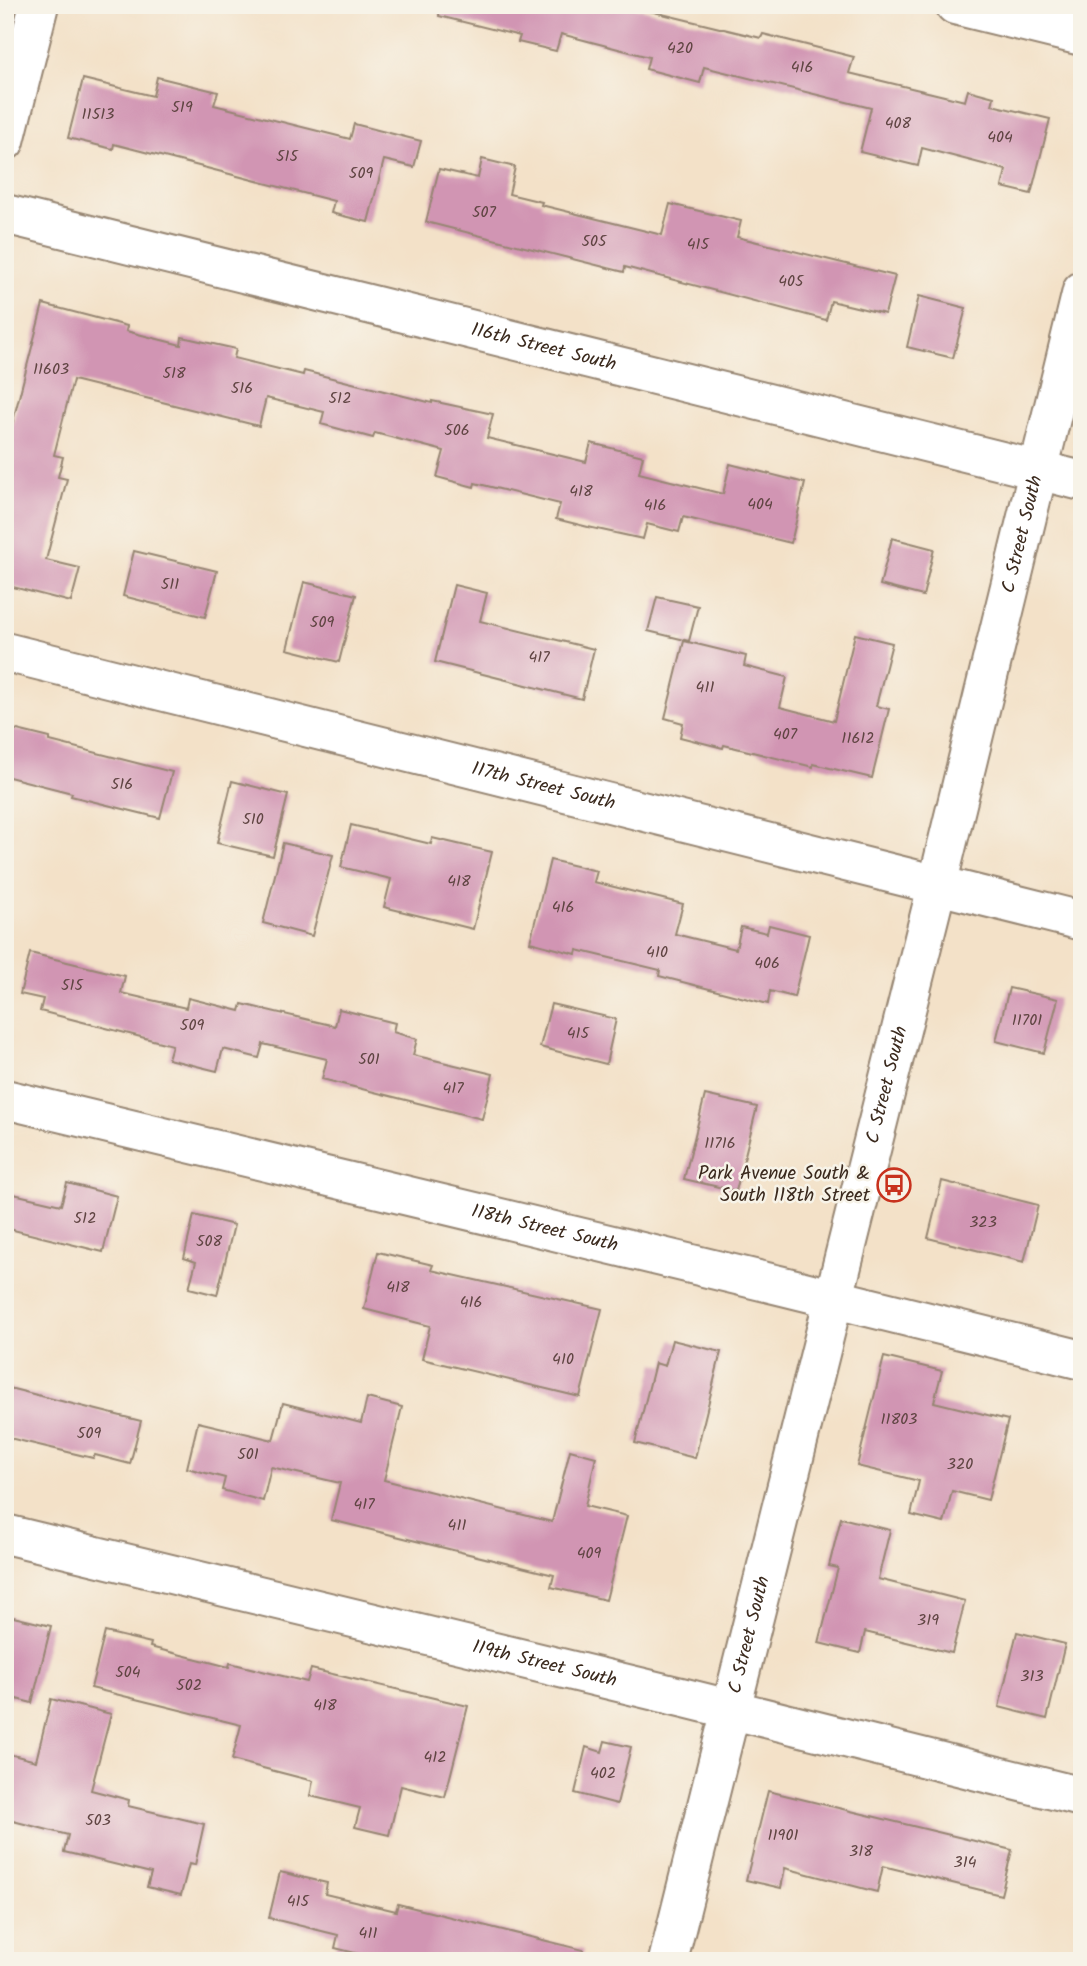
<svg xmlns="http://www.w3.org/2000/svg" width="1087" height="1966" viewBox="0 0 1087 1966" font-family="Kalam,sans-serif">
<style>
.building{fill:#d195b3}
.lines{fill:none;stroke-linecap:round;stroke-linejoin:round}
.minor-casing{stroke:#978673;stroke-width:42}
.major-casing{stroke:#978673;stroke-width:42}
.minor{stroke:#fff;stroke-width:38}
.major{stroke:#fff;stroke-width:38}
.labels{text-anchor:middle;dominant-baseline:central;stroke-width:5;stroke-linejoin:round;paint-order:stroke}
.number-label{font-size:16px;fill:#604543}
.street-label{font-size:19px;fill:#3b2a1e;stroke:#f7f3e8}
.poi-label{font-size:19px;fill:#3b2a1e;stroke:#f7f3e8;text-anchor:end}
</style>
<rect width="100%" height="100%" fill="#f7f3e8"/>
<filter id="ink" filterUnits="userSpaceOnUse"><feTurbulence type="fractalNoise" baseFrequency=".0143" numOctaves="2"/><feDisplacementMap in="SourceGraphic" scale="14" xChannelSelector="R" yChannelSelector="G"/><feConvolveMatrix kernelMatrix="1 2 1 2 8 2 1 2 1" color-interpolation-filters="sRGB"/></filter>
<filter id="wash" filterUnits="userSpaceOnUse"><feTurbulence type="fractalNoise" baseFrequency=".00686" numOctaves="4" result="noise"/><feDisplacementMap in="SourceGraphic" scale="28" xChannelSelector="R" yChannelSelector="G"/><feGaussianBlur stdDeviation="1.57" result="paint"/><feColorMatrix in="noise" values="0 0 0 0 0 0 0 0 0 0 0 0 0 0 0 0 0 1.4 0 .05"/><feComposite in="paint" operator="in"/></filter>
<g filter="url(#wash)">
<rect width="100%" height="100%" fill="#f3e1c8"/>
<g id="blocks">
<path class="building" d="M440 5H625L761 38 763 34 854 57 849 73 965 101 968 90 994 97 992 105 1050 119 1031 194 1002 187 1006 170 922 148 918 166 860 152 871 108 704 67 700 83 646 69 649 57 561 34 556 51 518 42 520 36 439 16Z
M157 77 218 92 214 105 350 139 354 124 421 141 414 167 384 160 368 222 331 213 334 201 114 144 113 149 68 138 83 79 153 96Z
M482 159 515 167 509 194 542 202 541 205 662 235 670 204 741 221 737 237 895 276 885 314 831 301 826 320 625 267 624 272 426 222 439 169 478 178Z
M919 296 966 308 953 358 907 347Z
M43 304 127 326 126 331 181 345 182 337 236 349 234 358 303 375 304 371 432 403V401L493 414 487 438 586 462 591 443 643 456 639 473 723 494 730 464 805 483 791 543 683 517 679 532 647 524 643 539 588 527 556 519 560 504 475 483 474 487 437 477 444 451 375 433 373 438 321 424 324 412 266 398 259 426 73 380 54 455 63 457 58 477 67 479 46 560 80 568 71 602 5 585V452Z
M892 538 934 549 923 596 880 585Z
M134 551 217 571 205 617 123 596Z
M304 582 356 595 339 662 287 649Z
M454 585 487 593 480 621 594 649 582 699 435 662Z
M657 597 698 606 689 641 648 631Z
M855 634 892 643 876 706 889 709 872 778 813 764V767L724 745 723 748 680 737 683 723 665 718 684 641 746 656 744 666 787 677 780 707 834 721Z
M5 727 50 738V741L172 772 160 818 71 796 72 793 5 776Z
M232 781 288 795 273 856 217 843Z
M351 825 431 844 432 838 492 852 473 929 384 907 391 879 341 867Z
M283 843 333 855 312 936 263 923Z
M550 860 597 871 594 882 683 904 675 934 736 949 741 927 767 933 769 925 809 935 794 997 770 991 768 1004 659 976 660 970 577 950 576 954 530 942Z
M30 953 125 976 121 993 186 1008 188 998 240 1011 242 1004 335 1026 339 1009 395 1023 393 1032 417 1039 413 1055 493 1074 482 1119 322 1079 327 1059 263 1044 259 1058 223 1049 217 1071 168 1059 172 1045 40 1011 43 999 20 994Z
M1009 988 1058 999 1044 1053 996 1041Z
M551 1004 616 1019 606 1064 540 1047Z
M705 1095 757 1107 736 1191 684 1179Z
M942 1181 1038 1205 1024 1262 928 1238Z
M67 1183 117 1196 103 1252 5 1228V1192L61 1205Z
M194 1215 234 1225 217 1295 189 1288 196 1262 184 1258Z
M378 1252 433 1265 431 1270 602 1309 580 1397 422 1359 430 1326 364 1309Z
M672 1340 721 1352 695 1458 635 1443 655 1363 665 1366Z
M884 1357 942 1371 934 1402 1008 1420 988 1500 952 1491 944 1523 911 1515 919 1481 857 1466Z
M5 1387 141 1421 130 1464 95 1455 93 1458 5 1437Z
M367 1398 402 1407 384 1480 552 1522 570 1450 596 1457 585 1506 627 1516 606 1600 551 1587 554 1575 331 1520 340 1483 271 1467 263 1501 222 1490 225 1478 187 1468 198 1422 273 1440 283 1403 361 1423Z
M841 1518 890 1530 878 1579 965 1601 952 1653 865 1632 860 1653 819 1643 838 1568 829 1566Z
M5 1615 51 1626 32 1703 5 1696Z
M105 1632 151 1643 150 1647 229 1667 230 1663 307 1682 311 1669 468 1706 445 1797 401 1786 389 1835 355 1827 360 1808 310 1796 313 1781 232 1760 241 1725 91 1688Z
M1017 1632 1065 1644 1047 1719 999 1707Z
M51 1699 111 1714 91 1790 129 1800 128 1806 204 1824 195 1865 189 1864 181 1895 147 1887 151 1873 64 1852 68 1835 5 1819V1753L36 1761Z
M605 1741 631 1747 617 1804 575 1793 586 1747 602 1752Z
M768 1791 1012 1850 1001 1895 883 1866 877 1892 785 1868 781 1888 746 1880Z
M280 1872 327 1883 325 1894 396 1911 398 1904 583 1950 582 1961H387L335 1948 338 1935 269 1918Z"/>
</g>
</g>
<g filter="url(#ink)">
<use href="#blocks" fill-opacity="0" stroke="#978673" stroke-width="2"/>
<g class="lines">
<defs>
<g id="minor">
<path d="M955 5 1082 36"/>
<path d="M5 141 39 5"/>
<path id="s1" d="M5 214 1082 481"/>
<path id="s2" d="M5 652 1082 921"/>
<path id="s3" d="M5 1099 787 1287 1082 1360"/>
<path id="s4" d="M5 1534 689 1699 1082 1797"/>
</g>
<g id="major">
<path id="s5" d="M668 1961 937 886 1082 291"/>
</g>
</defs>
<use href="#minor" class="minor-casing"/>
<use href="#major" class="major-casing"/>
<use href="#minor" class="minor"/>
<use href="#major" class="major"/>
</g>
</g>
<defs>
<symbol id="bus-ring" viewBox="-11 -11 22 22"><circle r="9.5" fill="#f7f3e8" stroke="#c8321e" stroke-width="1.5"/><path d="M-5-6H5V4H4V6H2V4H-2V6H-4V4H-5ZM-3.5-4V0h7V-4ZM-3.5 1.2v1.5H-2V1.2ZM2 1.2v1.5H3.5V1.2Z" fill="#c8321e"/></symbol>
</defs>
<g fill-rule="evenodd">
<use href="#bus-ring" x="875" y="1166" width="38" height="38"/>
</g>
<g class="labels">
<g class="number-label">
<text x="680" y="48">420</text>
<text x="802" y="67">416</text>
<text x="182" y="107">519</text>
<text x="98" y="114">11513</text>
<text x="898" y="123">408</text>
<text x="1000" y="137">404</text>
<text x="287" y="156">515</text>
<text x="361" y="173">509</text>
<text x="484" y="212">507</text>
<text x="594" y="241">505</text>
<text x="698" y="244">415</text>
<text x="791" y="281">405</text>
<text x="51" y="369">11603</text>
<text x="174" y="373">518</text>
<text x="242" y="388">516</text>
<text x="340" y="398">512</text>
<text x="457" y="430">506</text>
<text x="581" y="491">418</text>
<text x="760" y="504">404</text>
<text x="655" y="505">416</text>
<text x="170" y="584">511</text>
<text x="322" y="622">509</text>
<text x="539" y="657">417</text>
<text x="705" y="687">411</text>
<text x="785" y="734">407</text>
<text x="858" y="738">11612</text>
<text x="122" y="784">516</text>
<text x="253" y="819">510</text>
<text x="459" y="881">418</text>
<text x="563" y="907">416</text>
<text x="657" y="952">410</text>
<text x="767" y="963">406</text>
<text x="72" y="985">515</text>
<text x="1027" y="1020">11701</text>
<text x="192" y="1025">509</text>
<text x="578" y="1033">415</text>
<text x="369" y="1059">501</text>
<text x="453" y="1088">417</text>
<text x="720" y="1143">11716</text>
<text x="85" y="1218">512</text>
<text x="983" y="1222">323</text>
<text x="209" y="1241">508</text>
<text x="398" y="1287">418</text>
<text x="471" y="1302">416</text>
<text x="563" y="1359">410</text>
<text x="899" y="1419">11803</text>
<text x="89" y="1433">509</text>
<text x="248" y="1454">501</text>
<text x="960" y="1464">320</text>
<text x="364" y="1504">417</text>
<text x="457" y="1525">411</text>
<text x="589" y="1553">409</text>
<text x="928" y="1620">319</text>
<text x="128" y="1672">504</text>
<text x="1032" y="1676">313</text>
<text x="189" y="1685">502</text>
<text x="325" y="1705">418</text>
<text x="435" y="1757">412</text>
<text x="603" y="1773">402</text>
<text x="98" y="1820">503</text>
<text x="783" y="1835">11901</text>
<text x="861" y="1851">318</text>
<text x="965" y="1862">314</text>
<text x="298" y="1901">415</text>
<text x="368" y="1933">411</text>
</g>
<g class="street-label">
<text stroke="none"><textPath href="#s1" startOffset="555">116th Street South</textPath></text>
<text stroke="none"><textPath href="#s5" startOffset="1470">C Street South</textPath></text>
<text stroke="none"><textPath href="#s2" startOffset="555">117th Street South</textPath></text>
<text stroke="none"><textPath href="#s5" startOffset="903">C Street South</textPath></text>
<text stroke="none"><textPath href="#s3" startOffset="555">118th Street South</textPath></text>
<text stroke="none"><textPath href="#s5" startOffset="336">C Street South</textPath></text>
<text stroke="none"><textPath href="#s4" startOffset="555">119th Street South</textPath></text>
</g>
<g class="poi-label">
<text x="870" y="1174">Park Avenue South &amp;<tspan x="870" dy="22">South 118th Street</tspan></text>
</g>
</g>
<rect width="1087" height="1966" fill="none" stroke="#f7f3e8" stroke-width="28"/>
</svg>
